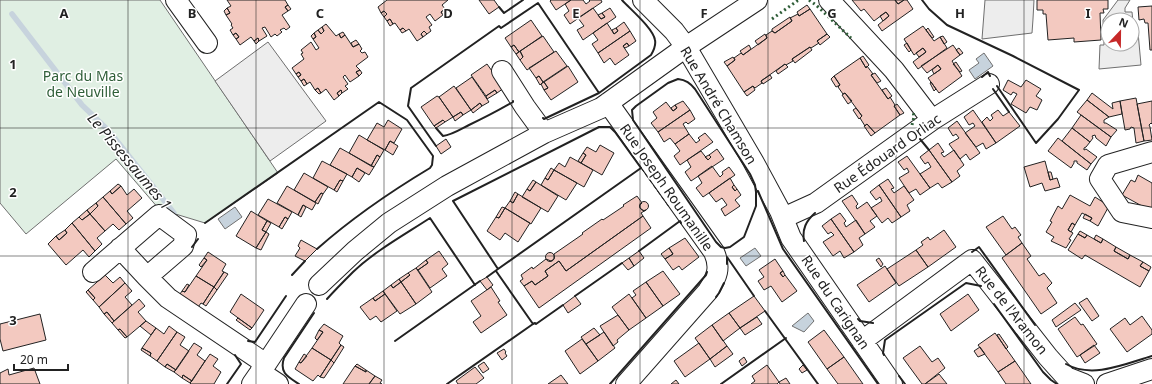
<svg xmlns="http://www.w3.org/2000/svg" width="1152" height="384" viewBox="0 0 1152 384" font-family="'Noto Sans',sans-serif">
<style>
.green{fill:#e0efe3;stroke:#6f6f6f}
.parking{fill:#ededed;stroke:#6f6f6f;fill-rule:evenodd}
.water{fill:#c7d3dd;stroke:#6f6f6f}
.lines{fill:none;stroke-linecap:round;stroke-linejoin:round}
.stream{stroke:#c7d3dd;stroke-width:5.5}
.building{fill:#f3c9c0;stroke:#222}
.minor-casing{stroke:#222;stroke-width:22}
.minor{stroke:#fff;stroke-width:20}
.hedge{stroke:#2f5e38;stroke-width:3;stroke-dasharray:2 3;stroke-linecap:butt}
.fence{stroke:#222;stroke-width:1;stroke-dasharray:5 2;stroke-linecap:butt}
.wall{stroke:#222;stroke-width:2}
.grid{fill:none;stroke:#222;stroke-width:1;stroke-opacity:0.55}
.labels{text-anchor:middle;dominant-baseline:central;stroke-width:3;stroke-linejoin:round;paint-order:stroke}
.park-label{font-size:14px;fill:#2f5e38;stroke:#fff}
.street-label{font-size:14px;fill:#222;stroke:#fff}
.water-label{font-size:15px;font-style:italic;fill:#222;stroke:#fff}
.grid-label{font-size:13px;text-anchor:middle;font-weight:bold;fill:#222;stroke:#fff;stroke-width:3;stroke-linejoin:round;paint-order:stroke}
</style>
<rect width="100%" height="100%" fill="#fff"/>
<path class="green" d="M0 0H160L278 173 205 223 159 209 116 159 26 234 0 203Z"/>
<path class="parking" d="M985 0H1034L1033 19 1032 33 982 39Z
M1118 0H1130L1125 8V12H1132L1134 32H1138L1141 65 1099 69 1100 45H1104L1103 20ZM1108 20H1132V44H1108Z
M268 42 326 121 270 161 215 81Z"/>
<path class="water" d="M984 53 993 66 975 79 969 70 979 63 976 59Z
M235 207 242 217 225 229 218 219Z
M755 248 761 256 746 266 740 258Z
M808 313 814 321 804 332 792 326Z"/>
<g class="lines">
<path class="stream" d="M12 14 82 105 109 131 174 213"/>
</g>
<path class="building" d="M227 0H285L288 5 285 7 288 11 282 15 290 27 286 30 284 28 280 30 282 32 277 36 275 34 271 37 265 27 262 28 267 36 259 41 258 38 254 41 251 37 240 45 236 39 239 37 236 33 233 35 230 30 233 28 231 25 232 24 226 15 230 13 227 8 231 6Z
M387 0H448L442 5 445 9 441 12 443 15 435 21 430 14 426 17 432 25 429 27 431 31 427 34 424 31 421 34 423 37 417 41 409 29 406 31 403 28 400 30 395 23 393 24 390 19 387 21 384 17 387 14 384 11 381 13 378 7Z
M479 0H494L499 7 489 14Z
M551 0H571L556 10 550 1Z
M571 0H583L586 4 590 1 589 0H601L602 2 570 24 564 15 569 11 565 4Z
M852 0H895L898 4 904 0H907L913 9 882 31 878 25 889 16 886 12 874 21 864 9 861 11Z
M895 0H904L898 4Z
M1037 0H1108V9H1103L1104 13H1100L1101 40 1074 42V38L1048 40 1046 14H1043V10H1037Z
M288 5 291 9 288 11 285 7Z
M807 5 810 9 799 16 797 12Z
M1152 6V50H1150L1148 23H1145L1144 19 1139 20 1138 7Z
M227 8 230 13 226 15 224 11Z
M593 8 601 19 605 17 602 13 610 8 616 17 583 40 577 30 584 26 578 18Z
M445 9 447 12 443 15 441 12Z
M810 9 827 34 817 41 819 43 811 48 810 47 792 59 793 61 786 65 785 64 761 81 762 83 755 88 753 86 744 92 727 66 735 60 734 58 741 53 743 55 767 38 766 35 772 31 775 33 792 21 790 18 798 14 799 16Z
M384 11 387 14 384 17 381 13Z
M886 12 889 16 883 21 880 16Z
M602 13 605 17 601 19 598 15Z
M790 17 792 21 775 33 772 31V29Z
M390 19 393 24 390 26 387 21Z
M531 20 542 36 519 52 514 45 511 47 505 38Z
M624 22 630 31 598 53 592 44 598 40 593 33 607 23 614 34 618 31 616 28Z
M326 24 336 36 339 34 341 38 345 35 353 47 359 44 362 49 360 51 362 53 365 52 368 57 356 66 360 70 356 72 359 76 350 82 345 75 343 77 348 84 345 86 348 89 342 93 341 90 337 93 339 96 334 100 326 89 321 93 318 88 315 90 310 82 307 84 304 79 301 81 298 77 301 75 299 72 296 74 292 68 304 59 301 54 303 53 301 50 311 42 316 50 319 48 313 39 316 37 314 33 318 30 321 34 324 31 322 27Z
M923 26 934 41 940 37 947 48 918 69 913 62 926 52 923 48 914 55 904 39Z
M322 27 324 31 321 34 318 30Z
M403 28 406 31 402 33 400 30Z
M616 28 618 31 614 34 612 30Z
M928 28 934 37 932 38 926 30Z
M424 31 427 34 423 37 421 34Z
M630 31 636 41 629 46 627 43 623 46 629 55 615 65 610 58 604 63 598 53Z
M343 32 345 35 341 38 339 34Z
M236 33 239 37 236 39 233 35Z
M314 33 316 37 313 39 311 36Z
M765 34 767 38 758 45 755 41Z
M827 34 830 37 820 45 817 41Z
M543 36 554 52 527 70 520 60 523 57 520 51Z
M943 36 947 42 944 44 940 37Z
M258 38 259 41 256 44 254 41Z
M356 40 359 44 353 47 351 43Z
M627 43 629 46 625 48 623 46Z
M907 43 911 50 909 52 904 45Z
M514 45 519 52 516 54 511 47Z
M749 45 751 49 743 55 740 51Z
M953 45 960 55 952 61 962 76 939 93 928 78 941 69 938 65 927 73 921 66Z
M810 47 812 50 795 63 792 59Z
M923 48 926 52 919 57 916 53Z
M959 48 963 53 960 55 956 50Z
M520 51 523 57 520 60 516 54Z
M556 51 567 66 543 82 539 76 536 78 529 68Z
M863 56 869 65 866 68 860 58Z
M733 57 735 60 727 66 724 62Z
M860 58 866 68 867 66 873 74 871 75 888 99 890 97 895 105 894 106 900 115 875 133 867 124 865 126 860 118 862 116 845 93 843 94 838 87 840 85 834 76Z
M956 62 962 71 960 72 953 64Z
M487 64 504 88 497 93 495 90 486 96 471 75Z
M785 64 788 67 778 74 776 71Z
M938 65 941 69 934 74 932 70Z
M568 66 578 82 551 100 544 90 548 88 544 82Z
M360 70 362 73 359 76 356 72Z
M299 72 301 75 298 77 296 74Z
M875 73 881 81 877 83 871 75Z
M770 75 772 78 763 84 761 81Z
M539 76 543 82 540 85 536 78Z
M834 76 840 85 836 87 831 79Z
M472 77 489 102 482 106 480 103 471 110 456 88Z
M304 79 307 84 304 86 301 81Z
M1008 80 1021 87 1026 80 1041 89 1036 96 1042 100 1037 110 1030 107 1026 113 1011 104 1017 94 1013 92 1011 95 1003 90Z
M544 82 548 88 544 90 541 84Z
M931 82 936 89 934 91 930 83Z
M454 86 471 110 463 115 461 112 453 117 439 97Z
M753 86 755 90 747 96 744 92Z
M318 88 321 93 319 94 315 90Z
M886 88 892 96 888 99 882 90Z
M341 90 342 93 339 96 337 93Z
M495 90 497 93 487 99 486 96Z
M845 93 852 101 848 104 842 95Z
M1092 93 1113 109 1112 103 1120 101 1122 114 1109 117 1087 100Z
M437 96 439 97 453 117 445 122 443 120 434 126 421 107Z
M1136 98 1144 141 1136 143 1134 128 1131 127 1130 129 1125 130 1120 101Z
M1087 100 1109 117 1104 120V123H1106L1117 130 1111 137 1077 112Z
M683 101 690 110 658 132 651 123 657 118 653 112 666 102 673 111 677 108 675 105Z
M1152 101V124L1151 123 1149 125 1150 127 1152 140 1144 141 1137 104Z
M480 103 482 106 473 113 471 110Z
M897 104 904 113 900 115 894 106Z
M675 105 677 108 673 111 671 108Z
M856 108 862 116 859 119 853 110Z
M690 110 695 119 688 124 686 122 683 124 689 134 675 144 670 138 664 142 658 132Z
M973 110 996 143 986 149 983 143 976 147 965 133 975 126 973 123 969 125 964 117Z
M998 110 1003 116 1009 112 1020 126 996 143 982 122 987 117 990 121 993 118 991 115Z
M461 112 463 115 455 121 453 117Z
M1081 115 1111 137 1106 146 1096 138 1095 135 1092 136 1093 138 1090 142 1072 128Z
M388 120 402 129 394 143 390 141 385 150 367 140 377 123 384 127Z
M443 120 445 122 436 128 434 126Z
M957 121 980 153 970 160 966 154 960 159 949 144 959 138 956 134 953 136 948 128Z
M867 124 875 133 871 136 864 126Z
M1072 128 1090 142 1086 147 1084 148V150L1086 149 1097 157 1091 164 1062 141Z
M705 133 713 142 680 165 674 156 680 151 675 144 689 134 696 143 700 140 698 138Z
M359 135 384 150 380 157 377 155 371 166 349 153Z
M1058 138 1091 164 1087 170 1077 163V161H1074V163L1071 168 1048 151Z
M446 139 451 147 441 154 436 146Z
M390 141 398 146 393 155 385 150Z
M938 143 944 152 941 153 944 157 954 150 964 165 957 171 960 176 952 182 929 150Z
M600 145 614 153 602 175 581 163 586 155 583 153 587 147 596 152Z
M340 148 374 167 369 175 357 168 352 177 330 165Z
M717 149 724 159 691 181 685 172 691 167 687 160 701 151 708 160 711 157 709 155Z
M929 150 952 182 942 188 938 183 930 188 920 174 931 167 928 162 925 164 920 157Z
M583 153 586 155 581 163 578 161Z
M377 155 380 157 374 167 371 166Z
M709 155 711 157 708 160 705 157Z
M907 156 930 188 920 195 916 189 909 193 899 178 909 172 907 168 904 170 898 162Z
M570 157 593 170 584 187 554 170 559 163 565 167Z
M322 161 347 174 343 181 340 180 334 190 313 178Z
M1045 161 1050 180 1057 178 1060 187 1045 191 1042 183 1030 187 1024 167Z
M712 166 720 177 723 174 722 172 729 167 735 175 703 197 696 188 702 183 698 176Z
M357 168 365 173 359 182 352 177Z
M551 168 554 170 548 180 545 178Z
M554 170 577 183 566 200 541 185 545 178 548 180Z
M1048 172H1051L1053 179 1050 180Z
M304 173 328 187 323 194 321 193 315 202 294 190Z
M1138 175 1152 183V209L1151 211 1122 195 1131 180 1135 182Z
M730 178 734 185 732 187 735 191 737 189 741 195 735 200 740 206 725 216 721 209 727 205 722 198 716 202 709 193Z
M888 179 894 188 891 189 894 193 904 186 914 200 907 205 910 211 901 217 879 185Z
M340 180 343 181 337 192 334 190Z
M533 180 536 182 530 191 527 189Z
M536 182 558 196 548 212 522 197 527 189 530 191Z
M118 184 121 186 112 194 110 191Z
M734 185 737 189 735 191 732 187Z
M879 185 901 217 892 223 888 218 882 223 871 208 882 201 880 197 876 200 870 192Z
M121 186 127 195 134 189 142 198 127 211 133 218 126 224 103 197 110 191 112 194Z
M287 186 316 203 312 210 303 205 298 215 277 203Z
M515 192 518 194 513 203 510 201Z
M321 193 323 194 318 204 315 202Z
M518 194 541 208 531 224 505 208 510 201 513 203Z
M852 195 858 204 856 206 857 209 867 202 877 216 870 221 875 227 865 234 842 201Z
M1070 195 1090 206 1095 197 1109 206 1098 226 1090 221 1092 218 1082 213 1075 225 1072 223 1068 230 1073 233 1069 239 1071 240 1066 248 1051 241 1054 237 1046 232 1052 222 1050 221 1058 206 1062 209Z
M637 196 642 203 640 205V208L644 211 646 210 641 213 643 216 566 271 559 261 545 271 548 276 535 285 532 281 524 286 520 281 523 279 521 275 532 267 533 269 546 259 551 261 554 259V254L583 234 582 233 602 219 603 220 624 206 623 205Z
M103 197 126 224 119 230 113 224 105 231 90 214 98 206 96 203Z
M268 199 292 212 288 219 285 217 279 227 258 215Z
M639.5 206a4.5 4.5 0 1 1 9 0a4.5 4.5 0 1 1-9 0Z
M96 203 98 206 90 214 87 210Z
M303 205 306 207 301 217 298 215Z
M502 207 505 208 499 218 496 217Z
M505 208 530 223 518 242 505 233 500 240 487 231 496 217 499 218Z
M87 210 90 214 82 220 79 217Z
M251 211 267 221 262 230 266 232 256 248 236 236Z
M840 213 846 221 844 223 846 227 856 220 865 234 859 238 863 245 854 252 831 219Z
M90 214 105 231 97 238 102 244 95 251 72 223 79 217 82 220Z
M1085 214 1092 218 1090 221 1083 218Z
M643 216 651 228 539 308 524 286 532 281 535 285 548 276 545 271 559 261 566 271Z
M1003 216 1012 229 1015 227 1021 235 1018 237 1022 243 1006 255 986 227Z
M285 217 288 219 282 229 279 227Z
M831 219 854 252 844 258 840 251 833 256 823 242 834 235 831 232 828 234 822 226Z
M267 221 271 223 266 232 262 230Z
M72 223 95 251 89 257 83 250 66 265 48 244 56 236 59 240 67 233 65 230Z
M1072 223 1075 225 1071 232 1068 230Z
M65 230 67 233 59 240 56 236Z
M944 230 956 247 928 267 916 250 923 245 921 242 928 237 930 240Z
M1080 231 1087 235 1085 238 1078 234Z
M266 232 269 234 261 250 256 248Z
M1078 234 1085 238 1087 235 1101 243 1103 239 1116 247 1114 251 1128 259 1130 255 1143 262 1140 266 1149 271 1140 287 1085 255 1082 259 1068 250Z
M1096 235 1103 239 1101 243 1094 239Z
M685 238 699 257 682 270 679 266 673 270 665 259 673 254 669 248Z
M301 240 317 249 305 261 295 256 300 248 298 246Z
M1022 243 1031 256 1027 259 1039 276 1044 273 1052 283 1047 288 1057 303 1041 314 1002 258Z
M1116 247 1130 255 1128 259 1114 251Z
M669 248 673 254 665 259 661 254Z
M916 250 928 267 899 286 887 269Z
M439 251 448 264 442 269 447 276 430 288 418 270 428 263 426 260Z
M639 251 644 258 634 266 629 258Z
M208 252 226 264 222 271 224 272 214 287 196 276 207 260 204 258Z
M545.5 257a4.5 4.5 0 1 1 9 0a4.5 4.5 0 1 1-9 0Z
M204 258 207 260 201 267 199 265Z
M629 258 634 266 628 270 622 263Z
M879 258 883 264 881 267 876 260Z
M775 259 783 271 780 273 783 277 785 275 797 291 782 302 771 286 764 290 758 281 764 277 759 270Z
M426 260 428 263 418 270 416 268Z
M1143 262 1151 267 1149 271 1140 266Z
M885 266 896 283 869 302 857 285Z
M416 268 432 292 416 304 401 282 410 275 408 273Z
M663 271 680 294 663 306 646 282Z
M783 271 785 275 783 277 780 273Z
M224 272 228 274 217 290 214 287Z
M408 273 410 275 401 282 399 279Z
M105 275 113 283 120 277 125 283 99 307 93 300 95 298 88 290Z
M196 276 214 287 203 304 201 303 196 310 178 297 182 291 185 292Z
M487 277 493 285 487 290 480 281Z
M399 279 401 282 393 288 391 285Z
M401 282 416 304 400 314 383 291 391 285 393 288Z
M646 282 663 306 646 318 632 298 636 295 633 291Z
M125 283 132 291 125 297 132 305 114 321 107 312 104 314 99 307Z
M187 284 189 285 185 292 182 291Z
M214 287 217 290 206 306 203 304Z
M491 287 500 301 498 302 507 315 481 333 473 322 481 316 471 301Z
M88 290 95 298 93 300 86 292Z
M383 291 385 294 375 301 373 298Z
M241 294 264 310 252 328 230 312Z
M385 294 397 311 381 322 376 316 370 320 360 307 373 298 375 301Z
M629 294 646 318 629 330 612 307Z
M968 294 979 310 951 331 940 314Z
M575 296 581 304 568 313 563 305Z
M754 296 765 311 740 328 729 313Z
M1087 298 1099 316 1092 321 1079 303Z
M139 299 145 306 138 312 146 321 127 337 120 329 118 330 112 323Z
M1075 303 1081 310 1056 327 1052 320Z
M107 312 114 321 112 323 104 314Z
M729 313 740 328 723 341 712 325Z
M40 314 46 340 3 351 0 339V324Z
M618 315 629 330 617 340 618 342 613 346 600 326Z
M1142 316 1152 330V334L1127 352 1110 329 1125 318 1130 325Z
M757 317 762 324 745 335 740 328Z
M1075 317 1081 325 1083 324 1097 344 1077 357 1058 329Z
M238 318 252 328 250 330 236 320Z
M146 321 156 328 151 335 140 326Z
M324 324 343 336 339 343 341 345 331 360 312 348 323 332 319 330Z
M712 325 727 346 710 359 695 338Z
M169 326 177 332 157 361 150 356 151 353 142 348 156 328 164 334Z
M594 328 600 335 586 344 581 337Z
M120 329 127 337 125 338 118 330Z
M319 330 323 332 317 340 315 338Z
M824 330 844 357 827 369 808 342Z
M177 332 185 337 180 345 189 351 176 370 167 364 165 367 157 361Z
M604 332 615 348 598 361 586 344Z
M995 333 1015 361 998 372 978 345Z
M999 334 1008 347 1006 349 997 335Z
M582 339 598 361 580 374 565 351Z
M194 343 202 348 197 355 205 361 192 381 183 375 182 378 174 372Z
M699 343 710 359 685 377 674 361Z
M341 345 344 347 334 363 331 360Z
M1094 345 1100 353 1085 363 1080 355Z
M727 346 733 354 715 367 710 359Z
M920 346 932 362 938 358 945 368 925 384H922L903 358Z
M980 347 985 354 978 357 974 351Z
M142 348 151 353 150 356 141 350Z
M312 348 331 360 320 377 318 375 313 381 295 369 299 362 301 363Z
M504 349 506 352 505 353 507 356 502 360 497 353Z
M210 354 218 359 213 366 221 372 214 384H191L190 383Z
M304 354 307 356 301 363 299 362Z
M744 357 747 362 742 366 739 361Z
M844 357 863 384H838L827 369Z
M331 360 334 363 324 378 320 377Z
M1015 361 1031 384H1006L998 372Z
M484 362 489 369 483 373 478 366Z
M167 364 176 370 174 372 165 367Z
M357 364 366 370V372L355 366Z
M767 365 779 382 777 384H751L755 381 752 376Z
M803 365 807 370 802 373 799 369Z
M355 366 366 372V370L375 376 369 384H343Z
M475 367 484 378 476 384H458L456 381Z
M34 368 40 384H0V373L8 369 9 375Z
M939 374 947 384H925Z
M183 375 192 381 190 383 182 378Z
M561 375 568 384H548Z
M375 376 382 380 380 383 382 384H369Z
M786 378 790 384H780L779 382Z
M676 380 679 384H671Z"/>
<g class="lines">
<defs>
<path id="minor" d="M176 0 207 43
M643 0 674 31 686 47 753 161 780 211 791 238 892 384
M829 0 894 70 932 120
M502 71 525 107 544 133
M608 103 714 252C721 268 717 277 708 291L626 384
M1152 152 1108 165 1100 179 1122 212 1152 218
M783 218 816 203 932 120 989 84
M120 248 147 277
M93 272 159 215 186 235 183 246 147 277 168 298 266 364
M319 285 355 251 389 223 447 186 544 133 601 108 686 47 757 0
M862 341 972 260 1048 357 1066 377 1084 384
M260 372 278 384
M252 384 266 364 306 304
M1107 384 1152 369"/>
</defs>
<use href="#minor" class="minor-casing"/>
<use href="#minor" class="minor"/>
<path class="hedge" d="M809 0 816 5 851 38
M772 19 797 1 800 0
M912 125 914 117 913 111"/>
<path class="fence" d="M641 168 669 207"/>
<path class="wall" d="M922 0 929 9 947 25 1013 56 1079 90 1058 119 1036 143 997 86
M499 7 504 13 523 0
M982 77 988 72 990 76
M678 79C686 80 690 83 695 89L750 174 755 185 756 192V206L744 237 730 247 725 248 721 247 716 242 633 120 632 110 636 106 668 83Z
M993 89 1009 112
M599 93 651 55C654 50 656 45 655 40 653 28 630 9 622 0
M436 128 443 136C452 135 461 129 469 125 484 118 499 110 513 102V101
M920 139 929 150
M436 146 408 106 411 88 499 26 501 28 538 3 599 93 544 119 543 118
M758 191 783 249 878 384
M205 223 379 102 407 120 433 156 432 165 430 168C390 192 352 218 317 249
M804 241C802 229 806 221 815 213
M192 247 198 239
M639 251 680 221 681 223
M972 252 979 247 1035 325
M727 264V257L754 296
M496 271 533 324
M292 275 305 261
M487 277 498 269 641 168 615 132 610 127H599L453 201 498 269
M575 296 622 263
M716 297 719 293 724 283
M327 299C335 290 344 281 353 272 375 251 404 235 430 218L475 285
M994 304 1043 372 1051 380 1057 384
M765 311 818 384
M858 319 860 321 873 323
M248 341 255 342 286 296
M395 341 480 281
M884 355 883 353 885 340 966 283 981 286
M1066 364C1092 379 1125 364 1152 356
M899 376 905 384
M227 384 241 364 235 355
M299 384C288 377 279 373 284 358L314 313
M447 384 533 324 535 323 536 324 563 305
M610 384 706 275 707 272
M721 384 786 338"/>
</g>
<path class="grid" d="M128 0V384M256 0V384M384 0V384M512 0V384M640 0V384M768 0V384M896 0V384M1024 0V384M0 128H1152M0 256H1152"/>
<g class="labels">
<g class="park-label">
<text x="83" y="75">Parc du Mas<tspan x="83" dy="16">de Neuville</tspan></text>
</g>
<g class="street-label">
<text transform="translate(719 105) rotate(59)">Rue André Chamson</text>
<text transform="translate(887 153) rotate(-35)">Rue Édouard Orliac</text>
<text transform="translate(667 187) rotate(55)">Rue Joseph Roumanille</text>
<text transform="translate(836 302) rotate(56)">Rue du Carignan</text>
<text transform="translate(1012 310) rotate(52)">Rue de l'Aramon</text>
</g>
<g class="water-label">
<text transform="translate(130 161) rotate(50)">Le Pissessaumes 1</text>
</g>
</g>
<g class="grid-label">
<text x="64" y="18">A</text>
<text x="192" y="18">B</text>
<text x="320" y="18">C</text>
<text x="448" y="18">D</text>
<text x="576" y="18">E</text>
<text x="704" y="18">F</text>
<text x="832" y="18">G</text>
<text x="960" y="18">H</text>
<text x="1088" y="18">I</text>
<text x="13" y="69">1</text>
<text x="13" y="197">2</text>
<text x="13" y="325">3</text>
</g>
<g transform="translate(1120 32) rotate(22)"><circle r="19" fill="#ffffff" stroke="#a7a7a7"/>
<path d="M0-3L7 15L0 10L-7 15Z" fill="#c62828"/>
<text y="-6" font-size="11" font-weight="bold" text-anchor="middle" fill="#222222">N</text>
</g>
<path d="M14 364v6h54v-6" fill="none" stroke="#222222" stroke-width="2"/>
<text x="20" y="364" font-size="12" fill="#222222" stroke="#ffffff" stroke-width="3" paint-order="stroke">20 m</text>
</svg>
